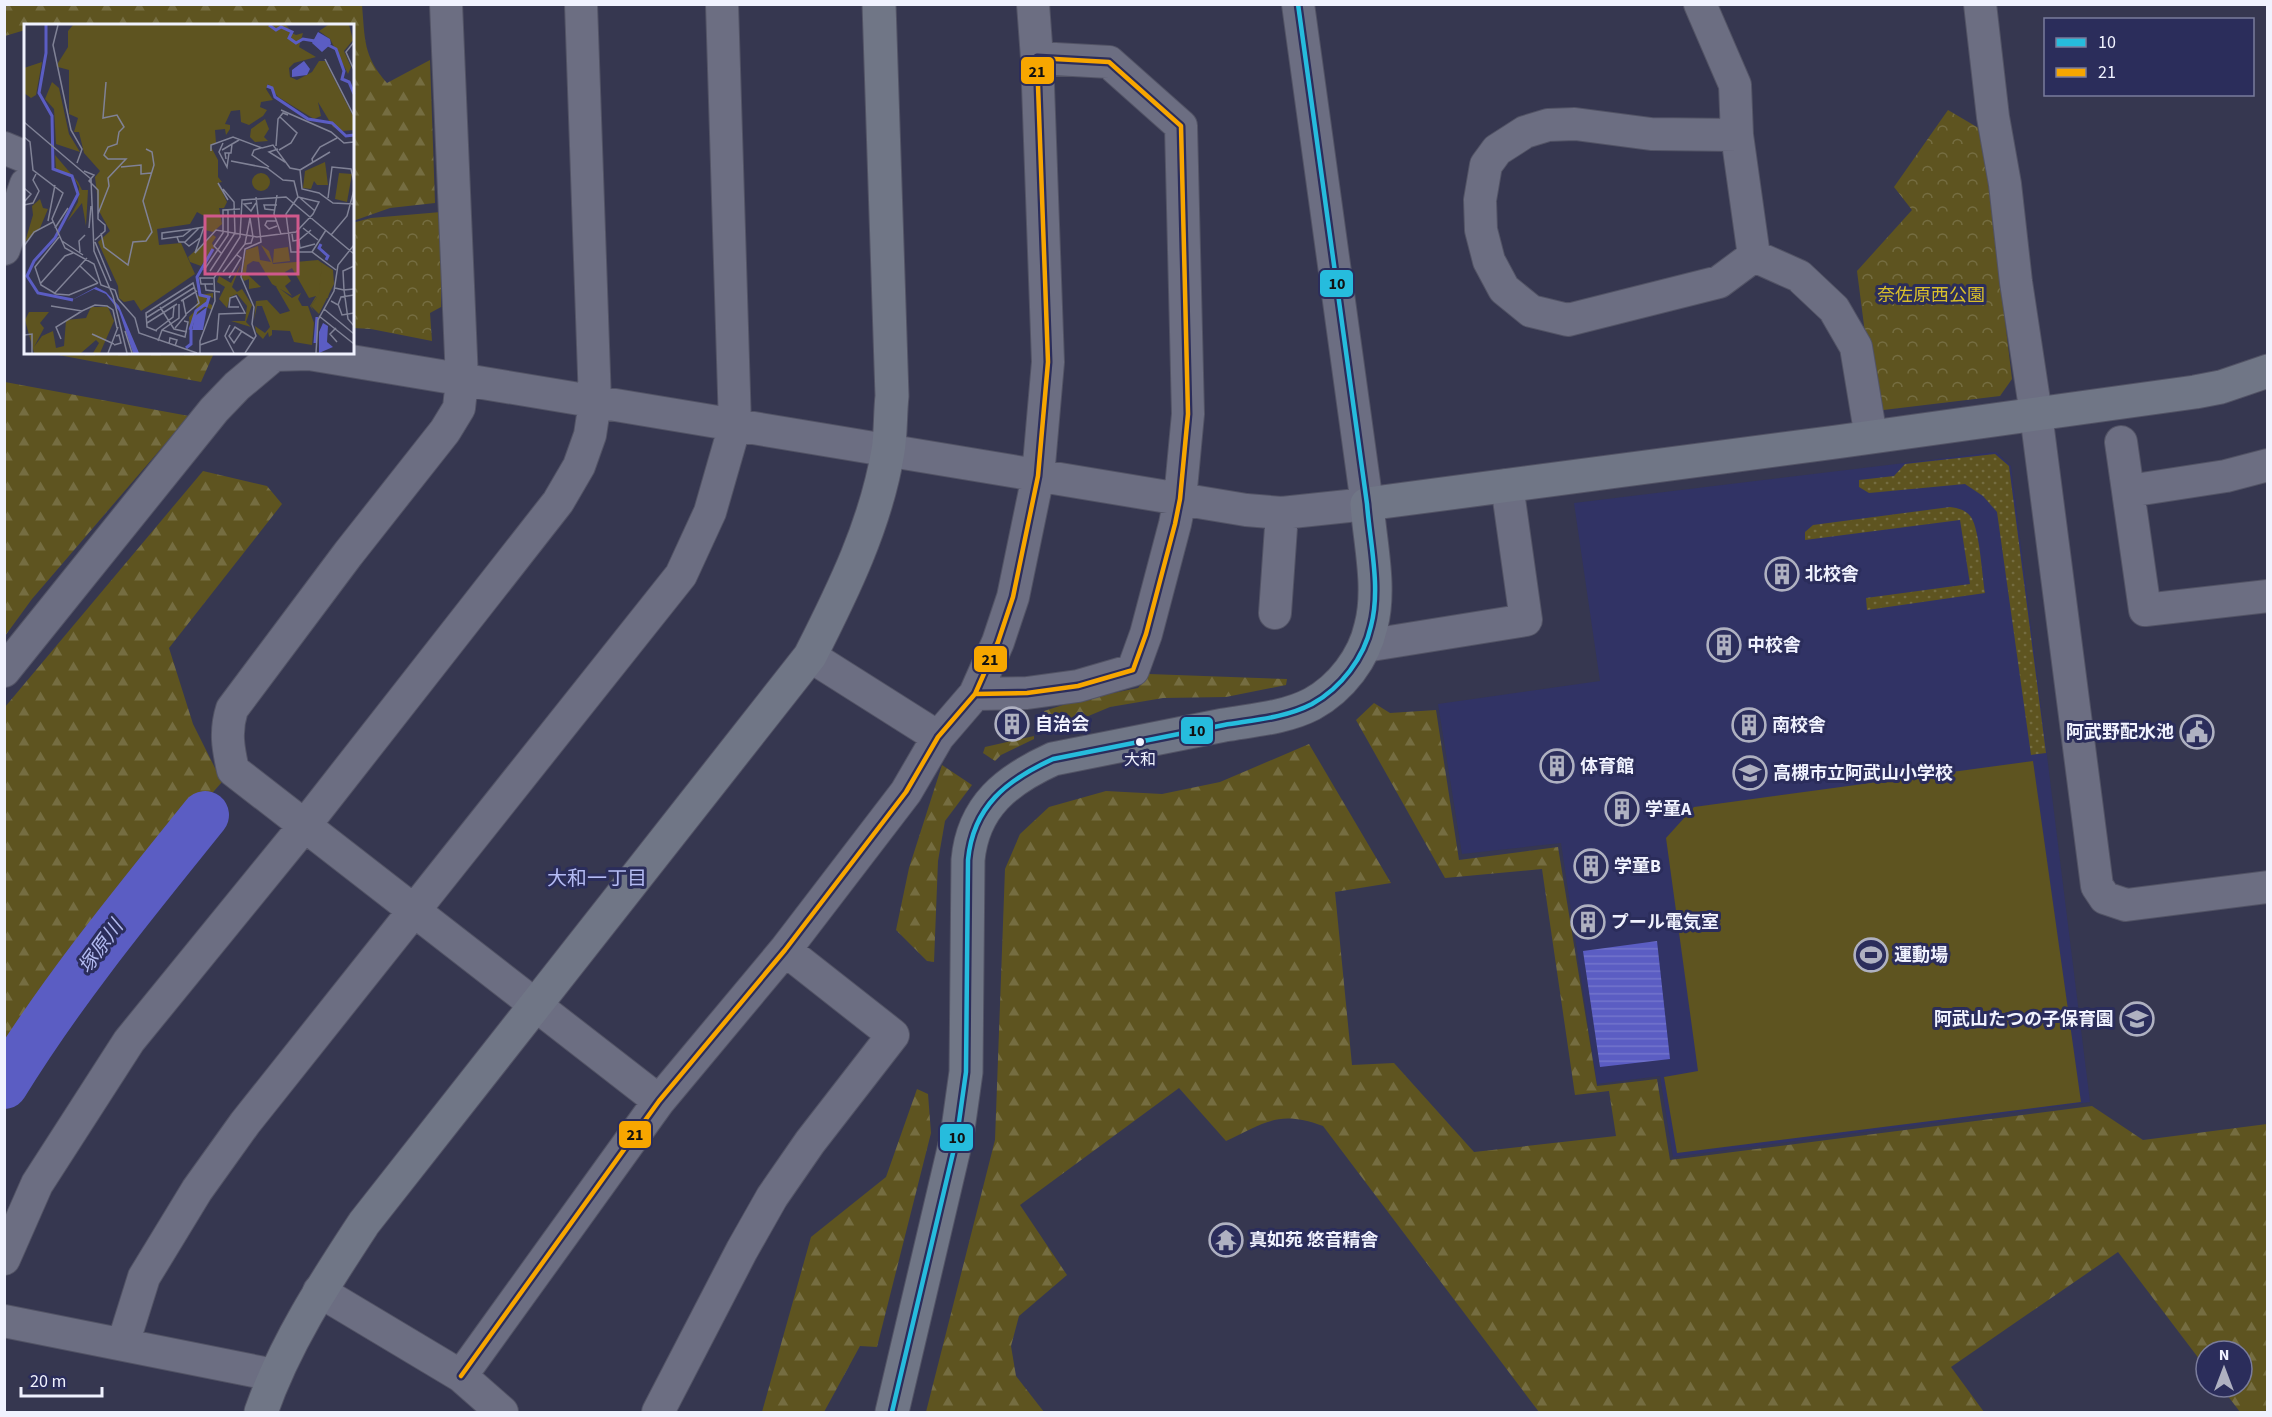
<svg xmlns="http://www.w3.org/2000/svg" width="2272" height="1417" viewBox="0 0 2272 1417" font-family="'Source Sans 3','Noto Sans JP',sans-serif">
<style>
.built{fill:#313365}
.forest{fill:url(#forest-firs)}
.park{fill:url(#park-crowns)}
.garden{fill:url(#garden-dots)}
.pitch{fill:#5e5420}
.water{fill:url(#water-rules)}
.lines{fill:none;stroke-linecap:round;stroke-linejoin:round}
.river{stroke:#5b5dc3;stroke-width:48}
.street-casing{stroke:#525365;stroke-width:34}
.secondary-casing{stroke:#525365;stroke-width:35}
.street{stroke:#6c6e82;stroke-width:32}
.secondary{stroke:#707686;stroke-width:33}
.bus-1-casing{stroke:#2b2d5b;stroke-width:9}
.bus-2-casing{stroke:#2b2d5b;stroke-width:9}
.bus-1{stroke:#26bcdd;stroke-width:4.5}
.bus-2{stroke:#f7a600;stroke-width:4.5}
.bus-dot{fill:#f0f2fe;stroke:#2b2d5b;stroke-width:2}
.labels{text-anchor:middle;dominant-baseline:central;stroke-width:6;stroke-linejoin:round;paint-order:stroke}
.bus-label{font-size:16px;fill:#f0f2fe;stroke:#2b2d5b}
.park-label{font-size:18px;fill:#d9bf2b;stroke:#2b2d5b}
.poi-label{font-size:18px;font-weight:bold;fill:#f0f2fe;stroke:#2b2d5b;text-anchor:start}
.neighbourhood-label{font-size:20px;fill:#b4bbf4;stroke:#2b2d5b}
.water-label{font-size:20px;font-style:italic;fill:#b2baf0;stroke:#2b2d5b}
.inset-river{fill:none;stroke:#5b5dc3;stroke-width:3}
.inset-road{fill:none;stroke:#808296;stroke-width:1.5}
.view{fill:#d0598c;fill-opacity:0.15;stroke:#d0598c;stroke-width:3}
.inset-edge{fill:none;stroke:#f0f2fe;stroke-width:3}
.line-badge{stroke:#2b2d5b;stroke-width:2}
.pale-badge-label{font-size:16px;text-anchor:middle;font-weight:bold;fill:#111}
</style>
<defs>
<pattern id="forest-firs" width="22" height="20" patternUnits="userSpaceOnUse" patternTransform="scale(1.5)"><rect width="22" height="20" fill="#5e5420"/><path d="M5 1l3.5 6h-7zM16 11l3.5 6h-7z" fill="#756d41"/></pattern>
<pattern id="park-crowns" width="20" height="18" patternUnits="userSpaceOnUse" patternTransform="scale(1.5)"><rect width="20" height="18" fill="#5e5420"/><path d="M2 6a3 3 0 1 1 6 0M12 15a3 3 0 1 1 6 0" fill="none" stroke="#756d41"/></pattern>
<pattern id="garden-dots" width="8" height="8" patternUnits="userSpaceOnUse" patternTransform="scale(1.5)"><rect width="8" height="8" fill="#5e5420"/><path d="M2 2h.1M6 6h.1" fill="none" stroke="#756d41" stroke-width="1.8" stroke-linecap="round"/></pattern>
<pattern id="water-rules" width="6" height="5" patternUnits="userSpaceOnUse" patternTransform="scale(1.5)"><rect width="6" height="5" fill="#5b5dc3"/><path d="M0 2.5h6" fill="none" stroke="#7375cc"/></pattern>
</defs>
<rect width="100%" height="100%" fill="#363750"/>
<path class="built" d="M1996 452 2011 466 2090 1102 1673 1157 1660 1076 1597 1084 1561 843 1462 854 1438 704 1600 681 1574 503Z"/>
<path class="forest" d="M5 4 362 5C365 39 363 56 387 83L430 60 435 203 390 208 353 221 352 26H26L25 30 5 36Z
M48 353 214 352V353L201 382Z
M5 382 189 416 32 599 5 636Z
M203 471 267 486 282 504 169 648 193 724 222 782 95 926 5 1052V707Z
M1149 674 1287 679 1286 685 1226 697 1163 698 1110 707 1050 732 1044 711 1079 700 1138 688Z
M1374 703 1390 713 1436 710 1459 860 1558 847 1597 1086 1657 1079 1670 1160 2092 1106 2143 1140 2267 1124V1412H2240L2221 1387H2242V1351H2206V1368L2118 1252 1951 1367 1984 1412H1539L1323 1126C1279 1110 1266 1122 1226 1141L1179 1088 1020 1205 1067 1275 1019 1316 1011 1346 1016 1376 1044 1412H926L995 1140 1005 869 1020 834 1049 807 1106 791 1162 794 1220 782 1309 744 1391 883 1335 892 1352 1065 1394 1063 1474 1152 1616 1136 1609 1091 1575 1095 1542 869 1445 878 1356 720Z
M1034 736V739L1001 755 995 761 983 753 985 747Z
M942 765 972 785 945 821 938 861 934 962 927 961 896 930 909 868Z
M917 1089 928 1094 931 1133 877 1347 860 1346 824 1412H762L811 1237 886 1177Z"/>
<path class="park" d="M1948 110 1982 130 2012 379 2000 396 1875 411 1857 271 1912 210 1894 187Z
M441 212V307L430 313 432 341 371 329 353 328 352 223 371 218Z"/>
<path class="garden" d="M1995 454 2009 466 2046 753 2031 755 1997 512 1983 496 1965 484 1869 493 1859 487V480L1894 476 1905 464Z
M1950 507C1958 508 1966 510 1971 517 1980 531 1982 576 1985 593L1867 610 1866 598 1970 584 1960 520 1805 540V532L1813 525Z"/>
<path class="pitch" d="M2033 761 2081 1102 1677 1153 1664 1077 1698 1071 1666 838 1694 807Z"/>
<path class="water" d="M1657 941 1670 1059 1600 1067 1583 951Z"/>
<g class="lines">
<path class="river" d="M4 1085C63 989 135 902 205 815"/>
<defs>
<path id="street" d="M446 4 462 380 459 408 445 431 348 554 232 709C225 731 228 748 233 770L659 1101
M1033 4 1037 58
M1700 4 1735 85 1737 135 1754 256 1799 276 1834 309 1856 347 1871 437
M1980 4 1993 117 2005 184 2016 282 2036 414 2097 886 2105 898 2126 905 2268 887
M1737 135 1651 134 1575 124 1548 125 1525 132 1497 150 1486 165 1480 200 1481 230 1489 261 1504 289 1531 311 1568 320 1719 282 1754 256
M4 148 26 157
M4 249 26 184
M2121 442 2145 610 2268 596
M2129 491 2226 476 2268 465
M1275 613 1282 513
M1365 646 1526 620 1507 485
M810 656 938 737
M4 671 214 410 237 386 274 355 309 354 1246 510 1282 513 1367 504 1298 4
M4 1259 37 1184 129 1041 305 825 558 502 579 466 590 435 595 402 581 4
M319 1291 461 1376 502 1412
M4 1321 274 1375
M123 1344 144 1277 197 1190 245 1123 681 575 710 512 735 425 722 4
M461 1376 659 1101 785 950 906 792 938 737 975 694 998 642 1013 597 1038 476 1048 362 1037 58 1109 62 1181 126 1188 414 1180 499 1175 524 1146 634 1133 670 1078 686 1027 693 975 694
M658 1412 742 1250 772 1197 810 1142 893 1035 785 950"/>
<path id="secondary" d="M261 1412C285 1343 324 1284 364 1223L810 656C843 591 876 524 888 451 891 433 890 414 892 396L879 4
M892 1412 957 1136 966 1072 968 860C973 806 1007 780 1053 759 1110 748 1167 736 1224 725 1253 720 1285 718 1312 704 1341 688 1364 658 1371 626 1381 588 1370 543 1367 504L1836 442 2195 392 2221 387 2268 371"/>
</defs>
<use href="#street" class="street-casing"/>
<use href="#secondary" class="secondary-casing"/>
<use href="#street" class="street"/>
<use href="#secondary" class="secondary"/>
<defs>
<path id="bus-1" d="M892 1412 957 1136 966 1072 968 860C973 806 1007 780 1053 759 1110 748 1167 736 1224 725 1253 720 1285 718 1312 704 1341 688 1364 658 1371 626 1381 588 1370 543 1367 504L1298 4"/>
<path id="bus-2" d="M461 1376 659 1101 785 950 906 792 938 737 975 694 998 642 1013 597 1038 476 1048 362 1037 58 1109 62 1181 126 1188 414 1180 499 1175 524 1146 634 1133 670 1078 686 1027 693 975 694"/>
</defs>
<use href="#bus-1" class="bus-1-casing"/>
<use href="#bus-2" class="bus-2-casing"/>
<use href="#bus-1" class="bus-1"/>
<use href="#bus-2" class="bus-2"/>
</g>
<defs>
<symbol id="building-ring" viewBox="-11 -11 22 22"><circle r="9.5" fill="#2b2d5b" stroke="#afb1c1" stroke-width="1.5"/><path d="M-4-6H4V6H1V3H-1V6H-4ZM-2.5-4.3h1.7v1.8h-1.7ZM.8-4.3h1.7v1.8H.8ZM-2.5-1h1.7V.8h-1.7ZM.8-1h1.7V.8H.8Z" fill="#afb1c1"/></symbol>
<symbol id="civic-ring" viewBox="-11 -11 22 22"><circle r="9.5" fill="#2b2d5b" stroke="#afb1c1" stroke-width="1.5"/><path d="M-.6-6.5H3V-4.5H.6V-3L4-1V1h2V6H-6V1h2V-1L-.6-3ZM-1.2 2.5V6h2.4V2.5Z" fill="#afb1c1"/></symbol>
<symbol id="school-ring" viewBox="-11 -11 22 22"><circle r="9.5" fill="#2b2d5b" stroke="#afb1c1" stroke-width="1.5"/><path d="M0-5L7-2L0 1L-7-2ZM-4 1L0 2.5L4 1V4Q0 6-4 4Z" fill="#afb1c1"/></symbol>
<symbol id="stadium-ring" viewBox="-11 -11 22 22"><circle r="9.5" fill="#2b2d5b" stroke="#afb1c1" stroke-width="1.5"/><path d="M0-5a6.5 5 0 1 0 0 10a6.5 5 0 1 0 0-10ZM-3.5-1.8h7v3.6h-7Z" fill="#afb1c1"/></symbol>
<symbol id="temple-ring" viewBox="-11 -11 22 22"><circle r="9.5" fill="#2b2d5b" stroke="#afb1c1" stroke-width="1.5"/><path d="M0-6L5-2H3V0L6.5 2.5H4V6H1.5V3h-3V6H-4V2.5H-6.5L-3 0V-2H-5Z" fill="#afb1c1"/></symbol>
</defs>
<g fill-rule="evenodd">
<use href="#building-ring" x="1763" y="555" width="38" height="38"/>
<use href="#building-ring" x="1705" y="626" width="38" height="38"/>
<use href="#building-ring" x="993" y="705" width="38" height="38"/>
<use href="#building-ring" x="1730" y="706" width="38" height="38"/>
<use href="#civic-ring" x="2178" y="713" width="38" height="38"/>
<use href="#building-ring" x="1538" y="747" width="38" height="38"/>
<use href="#school-ring" x="1731" y="754" width="38" height="38"/>
<use href="#building-ring" x="1603" y="790" width="38" height="38"/>
<use href="#building-ring" x="1572" y="847" width="38" height="38"/>
<use href="#building-ring" x="1569" y="903" width="38" height="38"/>
<use href="#stadium-ring" x="1852" y="936" width="38" height="38"/>
<use href="#school-ring" x="2118" y="1000" width="38" height="38"/>
<use href="#temple-ring" x="1207" y="1221" width="38" height="38"/>
</g>
<circle class="bus-dot" cx="1140" cy="742" r="5"/>
<g class="labels">
<g class="bus-label">
<text x="1140" y="760">大和</text>
</g>
<g class="park-label">
<text x="1931" y="295">奈佐原西公園</text>
</g>
<g class="poi-label">
<text x="1805" y="574">北校舎</text>
<text x="1747" y="645">中校舎</text>
<text x="1035" y="724">自治会</text>
<text x="1772" y="725">南校舎</text>
<text x="2174" y="732" text-anchor="end">阿武野配水池</text>
<text x="1580" y="766">体育館</text>
<text x="1773" y="773">高槻市立阿武山小学校</text>
<text x="1645" y="809">学童A</text>
<text x="1614" y="866">学童B</text>
<text x="1611" y="922">プール電気室</text>
<text x="1894" y="955">運動場</text>
<text x="2114" y="1019" text-anchor="end">阿武山たつの子保育園</text>
<text x="1249" y="1240">真如苑 悠音精舎</text>
</g>
<g class="neighbourhood-label">
<text x="597" y="879">大和一丁目</text>
</g>
<g class="water-label">
<text transform="translate(101 947) rotate(-54)">塚原川</text>
</g>
</g>
<g transform="translate(24 24)">
<rect width="330" height="330" fill="#363750"/>
<path d="M315 149 328 150 323 178 311 175Z" fill="#5e5420"/>
<path d="M49 1H262L267 7H264L272 11 279 9 275 23 292 33 270 39 265 44 266 53 273 56 288 48 295 37H301L330 94V106L319 107 309 103 294 78 297 92 290 95 254 73 244 60 242 65 249 76 237 78 236 83 243 86 239 92 225 101 217 98 216 86 207 87 201 100 206 101V105L202 111 201 105 191 106 192 119 186 121 194 136V153L198 158 194 159 203 178 200 184H195L198 200 189 208 181 206 182 193 173 188 166 200 133 205 135 221 157 219 171 250 117 287 110 276 100 278 95 274 94 262 74 218 86 207 75 187 71 153 76 147 60 129 55 108H50L54 94 45 90V46L34 43V39L44 23V7ZM304 1H325L329 16 320 27 327 43 324 50 306 15 295 7ZM28 58 35 64 45 110 56 128 32 120 30 85 21 75ZM241 95 245 105 240 113 244 117 231 118 226 113 227 105ZM31 131 54 158 58 166H64L62 202 58 179 43 198 54 178 55 163 49 152 32 145ZM301 138 304 161H293L290 157 287 165 279 164 281 147ZM16 175 19 184 24 185 16 204 1 218 9 191 8 182ZM189 211 192 213 188 219 190 224 177 242 166 238 164 233ZM237 221 245 227 249 240 294 236 309 247 304 274 293 273 287 282 290 288 286 282 292 272 285 274 268 244 261 248 267 257 261 262 268 272 248 260 235 238 229 237 223 241 222 249 237 263 225 265V255L220 257 218 253 222 226 234 222 236 236 247 238ZM217 240 208 263 213 268 218 265 228 281 222 298 227 303 207 297H221L223 282 213 270 206 273 203 284 195 275 201 263 193 258 195 252 207 259ZM251 261 268 274 277 269 274 275 278 282H284L290 299 288 321 270 318 266 307 248 306V311L245 313 244 308 239 315 232 308 231 302 241 309 246 303 238 282H233L230 296 232 277 243 276 256 290 266 287ZM189 269V274L184 272 182 278 188 281V286L182 283 175 287 166 305 165 293 172 286 174 271ZM67 283H84L90 297 76 329H69L75 319 72 316 57 329H10L1 296 5 288H25L16 299 20 304 10 323 18 312 29 307 32 324 40 322 42 296 62 294Z" fill="#5e5420"/>
<path d="M18 38 12 71 7 74 0 69V44ZM228 158a9 9 0 1 1 18 0a9 9 0 1 1-18 0ZM298 239 309 246 310 260 295 290 287 282 295 270Z" fill="#5e5420"/>
<path d="M264 223 266 237 249 239 250 225Z" fill="#5e5420"/>
<path d="M294 8 306 15 307 20 298 28 288 19ZM280 37 286 45 283 51 268 53V46ZM72 263 82 268 95 282 115 329H109L95 287 82 270 70 265 46 277ZM183 283 179 306H168L171 292ZM299 299 304 302 303 318 309 323 295 329V308Z" fill="#5b5dc3"/>
<path class="inset-river" d="M22 1V29L15 69 28 92 29 145 48 152 54 170 31 214 10 237 3 252 14 269 49 276M245 1 252 6 257 3 268 8 265 14 272 19 279 15 291 17M304 21 312 25 320 47 318 55 325 58 330 70M243 62 248 64 251 73 284 95 308 99 322 112 330 111M297 220 295 224 304 232 302 236M182 283 185 273 176 271 173 253 189 225M166 306 172 287 184 278M291 319 293 293M162 324 167 320V305"/>
<path class="inset-road" d="M34 1 29 21 47 106 58 125 53 139M330 18 322 28 330 46M301 35 330 92M257 86 307 108 320 119 330 118M0 98 67 155 70 227 89 272 103 329M0 113 6 118 9 146 39 169 28 195 41 224 70 240 77 261 91 266 94 275 111 294 115 309 173 329M199 119 195 128 203 143 205 129M252 122 254 95 259 89 264 91M237 124 230 126 228 131 245 143M254 125 245 128 261 138M198 126 215 116M255 126 267 119 273 109 256 93M187 127V121L209 113 238 124 249 121 266 144 276 146 278 165 295 169 309 179 330 180M202 135 201 129H207L208 120M207 137 243 144 259 156 270 157 274 173 262 190 267 228H288L312 246M289 139 288 135 296 123 313 114M97 143 117 141V150L127 149M276 146 306 128M60 147 70 151 65 157 74 166V195L81 201V207L71 216M194 159 204 176M0 164 7 170 0 178M253 171 250 190 257 210M275 173 291 187M304 174 308 143 327 145 330 158M228 179 220 180 227 187 232 179M0 181 9 179 15 167 9 156 12 150M250 186 241 185 240 181H253M74 190 85 162 84 154 102 135H84L80 131 84 123 93 120 95 108 100 103 93 91 79 94 82 58M24 197 31 161M252 197H243L241 201 245 205 253 202M31 204 44 184M65 204 67 182M279 204 294 216M168 205 180 203 171 229 192 206 233 213 272 208 289 190 295 178 274 173M168 205 159 212 138 215V209ZM77 209 80 223 104 241 109 218 122 217 128 208 119 177 130 141 128 128 122 125M268 210 269 217 275 216 287 206M307 211 323 192 330 166M35 213 11 243 17 261 32 270 45 271 74 259M153 213 155 218H161L175 204M275 216 276 224 291 220M38 217 59 231M71 218 87 257M160 218 165 222 176 214M0 222 10 208 29 198M56 228 55 217 61 211M288 228 302 206M198 230 190 222 199 209V186L216 185M56 242 74 259M180 246 204 211V185M186 247 211 209 210 178 199 165M199 248 221 220 226 194 229 213 227 219 221 220M205 254 217 234 213 231M16 260 41 232 49 229M181 260 182 266 196 268M189 260H177L176 254H190M311 264 320 266 319 247 330 242M330 265 320 266 324 295 330 302M30 270 63 234M157 277 173 267M307 277 314 281 317 273 330 271M314 280 318 291 330 289M27 282 58 287 71 281 83 282 89 286 93 304M136 283 150 305 163 308M300 285 330 310M295 292 330 320M122 294 171 263M123 299 153 280M206 301 201 312 210 329M151 304 162 291 159 276M312 304 306 310 313 318M132 306 149 293 150 282M138 306 161 313 164 298 160 297M101 307 108 329M133 307 123 303 122 289 169 259 175 279 162 290M218 307 210 319 205 312 211 303 230 315M68 310 90 320M0 311 8 310V329M37 315 32 303 58 287M134 317 138 306 155 294V280M145 320 146 314 153 316 151 322M90 321 97 319 95 311 92 312M176 321 193 315 195 290 221 289 212 272 206 274 205 283H215M84 329 94 303M176 329V317L191 277 190 254 216 213 218 176 262 173 330 230M221 329 232 312 228 300 230 283 217 253 221 225 237 218 232 173M292 329 294 296 310 267 314 241 330 221"/>
<path class="view" d="M181 192H274V250H181Z"/>
<rect width="330" height="330" class="inset-edge"/>
</g>
<g class="line-badge">
<rect x="1020" y="56" width="35" height="29" rx="6" fill="#f7a600"/>
<rect x="1319" y="269" width="35" height="29" rx="6" fill="#26bcdd"/>
<rect x="973" y="645" width="35" height="28" rx="6" fill="#f7a600"/>
<rect x="1180" y="716" width="34" height="29" rx="6" fill="#26bcdd"/>
<rect x="618" y="1120" width="34" height="29" rx="6" fill="#f7a600"/>
<rect x="939" y="1123" width="35" height="29" rx="6" fill="#26bcdd"/>
</g>
<g class="pale-badge-label">
<text x="1037" y="77">21</text>
<text x="1337" y="289">10</text>
<text x="990" y="665">21</text>
<text x="1197" y="736">10</text>
<text x="635" y="1140">21</text>
<text x="957" y="1143">10</text>
</g>
<rect width="2272" height="1417" fill="none" stroke="#f0f2fe" stroke-width="12"/>
<rect x="2044" y="18" width="210" height="78" fill="#2b2d5b" stroke="#7a7c9c" stroke-width="1.5"/>
<rect x="2056" y="38" width="30" height="9" fill="#26bcdd" stroke="#7a7c9c" stroke-width="1.5"/>
<text x="2098" y="48" font-size="18" fill="#f0f2fe">10</text>
<rect x="2056" y="68" width="30" height="9" fill="#f7a600" stroke="#7a7c9c" stroke-width="1.5"/>
<text x="2098" y="78" font-size="18" fill="#f0f2fe">21</text>
<g transform="translate(2224 1369)"><circle r="28" fill="#2b2d5b" stroke="#7a7c9c" stroke-width="1.5"/>
<path d="M0-4.5L10 22L0 15L-10 22Z" fill="#afb1c1"/>
<text y="-9" font-size="16" font-weight="bold" text-anchor="middle" fill="#f0f2fe">N</text>
</g>
<path d="M21 1387v9h81v-9" fill="none" stroke="#f0f2fe" stroke-width="3"/>
<text x="30" y="1387" font-size="18" fill="#f0f2fe" stroke="#2b2d5b" stroke-width="4.5" paint-order="stroke">20 m</text>
</svg>
